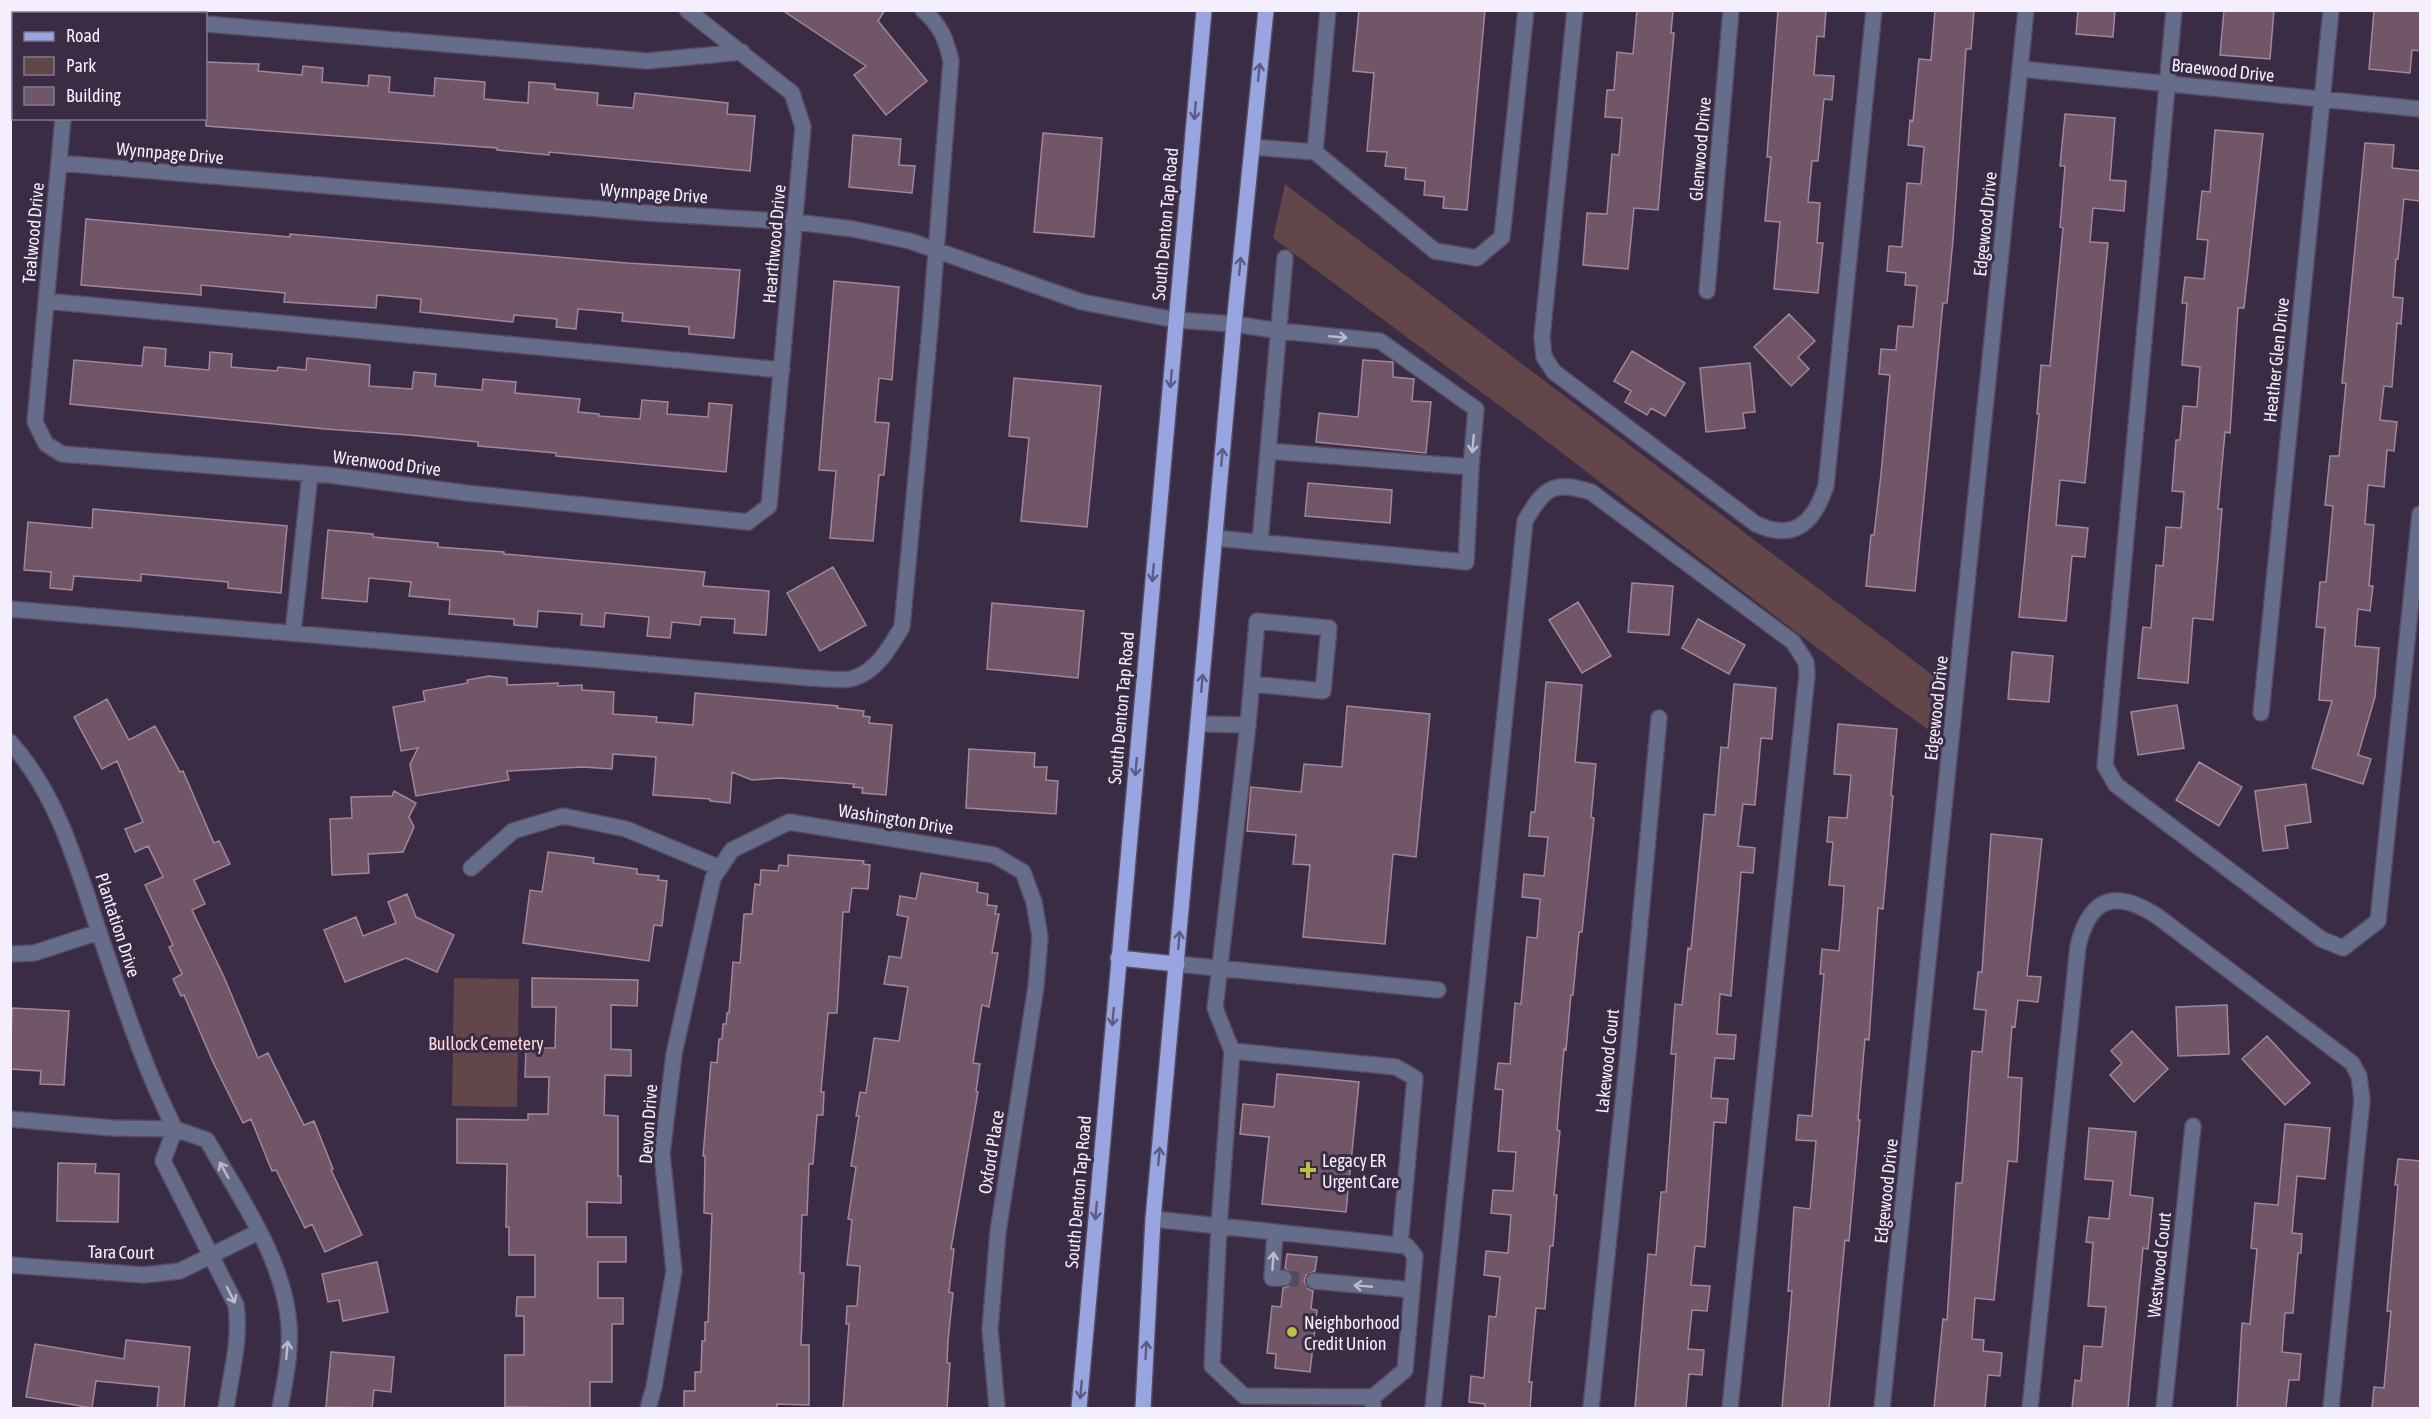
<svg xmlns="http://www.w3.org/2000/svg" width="2431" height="1419" viewBox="0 0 2431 1419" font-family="'Asap Condensed',sans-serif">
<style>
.green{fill:#624649}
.building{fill:#715667;stroke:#a48699;stroke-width:1.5}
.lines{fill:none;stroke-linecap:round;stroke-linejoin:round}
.minor-tunnel{stroke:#554960;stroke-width:15;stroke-dasharray:15 8;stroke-linecap:butt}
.minor-casing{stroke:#574b62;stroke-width:18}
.major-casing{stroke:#574b62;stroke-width:18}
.minor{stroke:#666d8a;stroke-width:15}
.major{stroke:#98a5e1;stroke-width:15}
.oneway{stroke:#5f5c83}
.oneway2{stroke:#bcbacf}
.poi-dot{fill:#b9c046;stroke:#392c44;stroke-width:2}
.labels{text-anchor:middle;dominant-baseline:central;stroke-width:6;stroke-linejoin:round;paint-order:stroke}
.street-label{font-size:18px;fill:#f5eefd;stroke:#392c44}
.park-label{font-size:18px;fill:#ffd7da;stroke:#392c44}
.poi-label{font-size:18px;fill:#f5eefd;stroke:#392c44;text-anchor:start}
</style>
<rect width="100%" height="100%" fill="#392c44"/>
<path class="green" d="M1285 184 1943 683 1937 736 1859 680 1524 424 1273 238Z
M454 978 519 979 517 1107 452 1106Z"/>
<path class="building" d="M782 10H885L878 21 927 81 886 115 854 75 866 66Z
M1359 10H1485L1467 210 1443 208 1444 197 1424 195 1425 181 1405 179 1406 168 1385 166 1387 152 1367 151 1374 73 1353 71Z
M1637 10H1673L1671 33H1674L1658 210 1634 208 1628 269 1583 265 1587 213 1607 214 1612 154 1619 155 1622 118 1605 117 1607 90H1614L1617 52 1633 54Z
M1778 10H1826L1824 37 1817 36 1814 75 1834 76 1832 100 1824 99 1818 161H1812L1808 202 1820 203 1817 243H1823L1818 293 1774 289 1780 222 1765 221 1771 157H1767Z
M1935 10H1974L1971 49H1966L1953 240 1947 303H1943L1915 591 1866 586 1871 535H1874L1881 474 1890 375 1879 374 1881 349 1896 350 1898 326 1913 327 1917 286 1905 285 1906 273 1887 271 1889 246 1902 247 1907 183 1921 184 1924 147 1908 145 1910 120 1913 121 1919 59 1931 60Z
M2078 10H2115L2113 37 2076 34Z
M2224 10H2274L2270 59 2220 55Z
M2374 10H2421V51L2412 50 2410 73 2369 69Z
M206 62 259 64 258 71 302 75 303 66 323 68 322 82 368 86 369 75 390 77 389 92 434 96 435 78 485 82 484 99 528 103 529 82 555 84V89L598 93 597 105 633 108 635 93 728 103 727 114 755 116 750 171 549 152V155L497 150V148L206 126Z
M2065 114 2115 118 2110 180 2126 181 2124 211 2093 208 2090 242 2108 243 2085 483 2060 480 2056 525 2088 528 2085 557 2072 556 2066 621 2019 617 2039 414H2037L2041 365 2050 366 2063 228 2060 227 2065 166H2060Z
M2215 130 2263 134 2244 308H2238L2230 433 2225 432 2218 509H2222L2213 620 2193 618 2188 683 2138 678 2143 627 2151 628 2156 565 2163 566 2166 527 2181 528 2184 492 2172 491 2176 440H2180L2183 406 2197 407 2200 367 2182 365 2187 303H2182L2185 277 2204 279 2208 240 2197 239 2202 191 2210 192Z
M1043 133 1102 138 1094 237 1034 232Z
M853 135 901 139 899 165 915 166 912 193 849 187Z
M2365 143 2394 145 2392 168 2421 171V188L2419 201 2404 199 2398 259H2396L2393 297 2403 298 2401 324 2397 323 2392 387 2384 386 2380 420 2397 422 2394 451 2387 450 2384 487 2368 485 2365 524 2374 525 2369 586H2373L2370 611 2358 609 2355 646 2379 648 2375 697 2358 755 2371 759 2363 784 2312 768 2332 701 2319 700 2325 628 2316 627 2320 582H2326L2333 506 2325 505 2330 456H2339L2346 383H2342Z
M86 219 290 237V234L627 263 740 270 734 338 689 334V327L622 321 623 313 578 309 576 329 556 327 557 319 514 315 513 322 420 312 421 299 377 295 376 308 284 302 285 293 201 285V295L81 285Z
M834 281 899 287 892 380 879 378 875 422 889 423 884 475H879L873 541 830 538 836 471 819 470Z
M1789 314 1815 341 1798 357 1809 369 1791 386 1754 347Z
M144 347 166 349 165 366 209 370 210 352 232 354 231 367 277 371 278 367 306 370 307 358 370 365 369 386 412 389 414 372 436 374 435 386 482 390 483 379 516 382 515 393 580 399 578 412 599 414V416L640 419 642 400 668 402 667 414 708 417 709 403 732 405 726 472 556 456V453L478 446V442L409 435 325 429 70 404 74 360 142 366Z
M1632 351 1685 383 1665 416 1651 408 1647 415 1625 402 1631 391 1614 381Z
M1363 360 1393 362V377L1414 379 1412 401 1431 402 1426 453 1316 442 1319 413 1358 417Z
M1750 363 1755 412 1743 413 1745 428 1706 432 1700 368Z
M1014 378 1101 386 1087 527 1021 521 1029 438 1009 436Z
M1308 483 1392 490 1390 523 1305 516Z
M93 509 287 526 281 593 228 588V582L141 574V581L74 576 72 590 50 588 51 572 24 570 28 522 92 528Z
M328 530 373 534V537L438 543V547L504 552V554L705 572 703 586 769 591 766 635 734 633 735 619 701 617 700 625 672 622 670 638 647 636 649 617 605 613 604 627 581 625 582 614 538 611 537 627 514 625V619L449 614 450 600 409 596 411 582 369 578 367 602 322 598Z
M833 567 866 625 820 651 787 593Z
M1632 583 1673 586 1669 635 1628 632Z
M1578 602 1611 656 1582 673 1549 620Z
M992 603 1084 611 1078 678 987 669Z
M1698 619 1745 645 1729 674 1682 648Z
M2012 652 2053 656 2049 702 2008 699Z
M489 676 507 678V685L558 683V686L582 685V690L614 692 613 714 657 717 656 722 693 725 695 693 838 706 837 708 864 711 863 716 870 717 869 723 892 725 886 795 862 793 863 788 853 787 854 784 780 778 752 780 732 772 730 803 710 801V799L653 795 656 757 613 754 612 769 583 767 507 771 509 780 416 796 410 764 418 748 401 751 393 707 425 701 423 691 468 683 467 680Z
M1546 682 1582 685 1575 762 1596 764 1591 817 1594 818 1582 932H1579L1573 995H1571L1566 1050 1564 1049 1557 1130 1560 1131 1554 1195H1557L1553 1246H1550L1545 1309 1536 1308 1529 1382H1532L1530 1408H1485V1404L1469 1402 1471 1376 1484 1378 1489 1316 1496 1317 1500 1277 1484 1275 1486 1251 1508 1253 1511 1215 1491 1213 1493 1190 1513 1191 1516 1152 1498 1151 1503 1090 1495 1089 1498 1063 1510 1064 1515 1003 1521 1004 1527 937 1537 938 1540 899 1522 897 1524 874 1544 876 1548 837 1529 836 1531 812H1535Z
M1734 684 1776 688 1772 739 1761 738 1755 805 1743 804 1738 846 1755 848 1753 873 1741 872 1731 996 1720 994 1717 1034 1736 1035 1734 1059 1715 1058 1711 1098 1728 1099 1726 1123 1714 1122 1705 1247 1695 1246 1691 1285 1710 1286 1707 1311 1692 1310 1688 1349 1704 1350 1702 1375 1689 1374 1686 1408H1635L1648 1254 1656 1255 1661 1192H1666L1676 1054H1671L1675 1004 1682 1005 1688 948 1691 949 1704 814 1715 815 1721 747 1728 748Z
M107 699 129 740 155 726 180 772 183 771 214 843 219 841 230 864 194 880 205 904 192 910 224 977 258 1058 268 1053 304 1125 314 1121 333 1169 331 1170 362 1235 325 1252 312 1224 305 1228 276 1170 272 1171 251 1119 243 1123 213 1062 184 995 181 996 173 979 182 974 169 947 173 945 145 885 163 877 148 846 135 852 125 829 143 822 117 761 102 769 74 717Z
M2177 705 2184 748 2138 755 2131 712Z
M1347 706 1430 714 1416 857 1393 854 1385 944 1303 937 1310 865 1293 864 1296 835 1247 831 1251 787 1301 792 1304 764 1342 767Z
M1838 724 1897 729 1891 795 1893 796 1883 909 1878 908 1869 1040 1865 1039 1858 1120H1860L1849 1241 1845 1240 1829 1408H1782L1792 1291H1788L1794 1207 1810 1209 1816 1141 1796 1140 1798 1115 1812 1116 1824 974H1820L1822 949 1839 951 1843 905 1844 886 1829 885 1833 842H1827L1829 817 1847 818 1851 775 1834 774Z
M969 749 1035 753 1034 767H1047L1046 780 1058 781 1056 814 966 808Z
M2199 762 2242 787 2219 826 2176 800Z
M2306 784 2311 822 2285 826 2288 848 2263 851 2255 791Z
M394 791 416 803 409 817 414 827 403 852 368 854 369 873 332 875 330 819 352 818 351 797 392 796Z
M1991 834 2042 839 2027 976 2041 977 2038 1002 2018 1000 2015 1027 2012 1026 2008 1077 2022 1078 2017 1162 2008 1161 1994 1300 1975 1298 1972 1339 1984 1340 1983 1351 2002 1353 2000 1376 1988 1375 1985 1408H1934L1943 1319 1947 1320 1956 1183H1962L1972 1051 1982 1052 1986 1010 1974 1009 1978 972H1982Z
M548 852 594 858 593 863 637 869V874L659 876 658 880 667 881 662 926 654 925 649 961 523 943 530 890 542 892Z
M788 855 864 861 863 864 870 865 868 889 852 888 849 912H843L837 1013H828L821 1092H824L823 1115H817L813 1164H809L807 1215H802L800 1273H804L801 1345H809V1405L777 1404V1408H684V1391H695V1372H701L702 1341H705V1322H708L712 1214 704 1213 705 1156H703L711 1062 717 1063 719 1039H722L723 1024H726L727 1013H729L733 962 740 963 744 914H752L755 884 760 885 761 870 778 871 779 865 788 866Z
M921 873 978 883 977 892 988 894 987 905 997 906 995 914H999L992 953H998L989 1007 982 1005 973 1063 980 1064 976 1091 978 1092 951 1249H954L949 1292 953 1293 948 1341 947 1363H950L947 1408H843L849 1324H846L847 1306H857L860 1266 847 1265 852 1220 848 1219 856 1167 851 1166 859 1116H856L860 1092 866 1093 874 1038 899 1041 908 987 884 984 889 956 901 958 908 917 897 915 900 896 916 899Z
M407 894 416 917 454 935 437 972 406 958 345 982 324 930 356 917 363 936 396 923 388 902Z
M532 978 638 980 637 1006 611 1005V1049L631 1050V1076L605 1075 604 1115 618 1116V1176H621V1203L587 1202V1237H626V1262H598V1298H623V1324H612V1382H590V1408L505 1407V1355H524V1316H516L517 1297H535V1255H509V1227H506L507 1164 457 1163V1119L528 1120V1114H548L549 1077H525L526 1048H555L556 1007H532Z
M2227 1005 2229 1054 2178 1056 2176 1007Z
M12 1008 69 1011 64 1085 40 1084 41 1071 10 1069Z
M2132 1031 2168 1069 2134 1102 2110 1075 2122 1063 2111 1051Z
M2267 1036 2310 1083 2285 1105 2242 1059Z
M1277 1074 1359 1082 1346 1212 1262 1204 1269 1137 1240 1134 1243 1104 1274 1107Z
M2285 1124 2330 1128 2325 1179 2297 1176 2292 1233 2302 1234 2301 1253H2298L2293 1313H2285L2282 1352 2301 1354 2299 1380H2289L2286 1408H2237L2242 1323 2250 1324 2257 1249 2251 1248 2255 1203 2278 1205Z
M2089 1128 2136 1132 2130 1195 2153 1198 2148 1249 2143 1248 2128 1408H2072L2075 1380 2081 1381 2084 1346 2102 1347 2106 1307 2088 1306 2093 1243 2086 1242 2089 1217 2109 1219 2113 1181 2085 1179Z
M2398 1159 2421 1161V1408H2372L2374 1387 2384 1388 2391 1311H2387L2398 1185H2395Z
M58 1163 96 1164 95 1173 119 1174 118 1222 57 1221Z
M1287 1254 1317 1257 1315 1271 1306 1275 1304 1281 1308 1289 1313 1291 1311 1309 1317 1310 1310 1372 1275 1368 1276 1354 1267 1353 1272 1306 1281 1307 1283 1288 1289 1286 1294 1279 1292 1273 1285 1268Z
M377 1262 388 1312 343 1321 339 1300 328 1302 322 1274Z
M126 1340 190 1347 184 1408H157L159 1387 96 1381 92 1408 26 1397 35 1344 124 1359Z
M331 1352 394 1357 391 1392 374 1390 372 1408 326 1407Z"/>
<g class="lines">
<path class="minor-tunnel" d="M1284 1278 1314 1281"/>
<defs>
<path id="minor" d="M1575 10 1542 337 1544 357 1554 372 1756 524C1795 542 1814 522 1826 486L1874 10
M2174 10 2105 766 2116 785 2321 939 2343 948 2378 921 2420 514
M73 13 81 14
M206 24 647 61 742 52
M2021 69 2420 109
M63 118 35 422 46 444 62 454 329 475 466 493 748 522 769 506 803 127 792 93 687 10
M1252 147 1315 152 1328 10
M1315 152 1435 251 1477 258 1502 237 1526 10
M59 163 647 213 796 222 853 229 910 241 1082 302 1176 320 1234 324 1280 331 1380 341 1476 409 1471 467
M1707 291 1731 10
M46 301 782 370
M1215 538 1466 562 1471 467 1268 451 1285 258
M1260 542 1268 451
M10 609 811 678C824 678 842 682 854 678 877 671 890 647 902 627L930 328 951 61C946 39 941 26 923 10
M293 633 310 474
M2261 713 2331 10
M1199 724 1248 725 1215 1008 1232 1051 1219 1226 1212 1366 1244 1396 1373 1397
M1248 725 1257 621 1329 628 1323 691 1252 684
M10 742C58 795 77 866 99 932 122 999 143 1066 175 1129L163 1161 236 1305C241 1339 231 1374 226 1408
M471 868 513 831 563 816 626 829 720 868
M10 954 34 953 99 932
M1177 964 1438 990
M1232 1051 1396 1067 1415 1078 1400 1245
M10 1119 113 1128 175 1129 207 1140C239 1197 284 1258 289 1325 291 1352 285 1382 280 1408
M1153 1219 1407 1246 1415 1256 1405 1370 1373 1397V1408
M1275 1232 1272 1278H1284
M10 1265 144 1275 180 1271 258 1232
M1314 1281 1412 1290
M648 1408 654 1387 674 1271 662 1154 674 1054 713 878 732 850 789 822 994 855 1023 872 1034 902 1040 937 1036 986 998 1232 990 1329 997 1408
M1433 1408 1525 521C1544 488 1553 480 1591 492L1793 642 1806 662 1807 675 1730 1408
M1591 1408 1628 1054 1659 718
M1882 1408 2026 10
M2030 1408 2078 946C2090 897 2115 889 2157 916L2352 1063 2359 1076 2362 1100 2331 1408
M2164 1408 2193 1126"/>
<path id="major" d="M1118 958 1177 964
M1079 1408 1204 10
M1143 1408 1153 1219 1234 324 1266 10"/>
</defs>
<use href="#minor" class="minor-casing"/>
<use href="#major" class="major-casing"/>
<use href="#minor" class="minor"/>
<use href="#major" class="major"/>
</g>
<defs><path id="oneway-shaft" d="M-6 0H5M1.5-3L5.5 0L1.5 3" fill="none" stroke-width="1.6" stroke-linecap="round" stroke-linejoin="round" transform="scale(1.5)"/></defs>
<g class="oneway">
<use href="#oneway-shaft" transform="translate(1259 72) rotate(-84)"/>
<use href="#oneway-shaft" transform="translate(1195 111) rotate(95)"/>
<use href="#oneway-shaft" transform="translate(1240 266) rotate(-84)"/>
<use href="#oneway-shaft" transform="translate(1171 379) rotate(95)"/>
<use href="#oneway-shaft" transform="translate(1222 457) rotate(-85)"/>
<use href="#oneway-shaft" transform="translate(1153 573) rotate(95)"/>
<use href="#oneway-shaft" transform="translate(1202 683) rotate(-85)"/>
<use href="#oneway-shaft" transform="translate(1136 767) rotate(95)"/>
<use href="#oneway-shaft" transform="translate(1179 940) rotate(-85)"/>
<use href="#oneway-shaft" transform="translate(1113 1017) rotate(95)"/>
<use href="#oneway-shaft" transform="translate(1159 1156) rotate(-85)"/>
<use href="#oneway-shaft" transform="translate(1096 1211) rotate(95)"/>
<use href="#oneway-shaft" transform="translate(1146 1350) rotate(-87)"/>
<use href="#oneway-shaft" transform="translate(1081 1390) rotate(95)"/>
</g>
<g class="oneway2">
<use href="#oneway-shaft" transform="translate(1338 337) rotate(5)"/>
<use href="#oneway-shaft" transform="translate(1473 444) rotate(95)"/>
<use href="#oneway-shaft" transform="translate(224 1170) rotate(-119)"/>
<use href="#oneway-shaft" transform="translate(1273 1261) rotate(-86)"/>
<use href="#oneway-shaft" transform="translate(1363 1286) rotate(-175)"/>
<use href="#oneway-shaft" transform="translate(231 1295) rotate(63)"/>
<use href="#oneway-shaft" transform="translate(287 1350) rotate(-85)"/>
</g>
<g class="poi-dot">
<path d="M1305 1161h6v6h6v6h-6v6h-6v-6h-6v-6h6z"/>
<circle cx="1292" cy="1332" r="6"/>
</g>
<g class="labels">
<g class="street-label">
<text transform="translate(2223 70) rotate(6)">Braewood Drive</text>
<text transform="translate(1700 149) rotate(-85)">Glenwood Drive</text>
<text transform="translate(170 153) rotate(5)">Wynnpage Drive</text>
<text transform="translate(654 193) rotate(4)">Wynnpage Drive</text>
<text transform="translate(1165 224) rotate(-85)">South Denton Tap Road</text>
<text transform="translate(1985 224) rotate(-84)">Edgewood Drive</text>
<text transform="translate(33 233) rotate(-85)">Tealwood Drive</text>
<text transform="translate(774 244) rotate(-85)">Hearthwood Drive</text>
<text transform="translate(2276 360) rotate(-84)">Heather Glen Drive</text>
<text transform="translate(387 463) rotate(7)">Wrenwood Drive</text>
<text transform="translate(1121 708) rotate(-85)">South Denton Tap Road</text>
<text transform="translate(1936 708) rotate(-84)">Edgewood Drive</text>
<text transform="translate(896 819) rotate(9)">Washington Drive</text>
<text transform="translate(118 925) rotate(72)">Plantation Drive</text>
<text transform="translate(1607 1061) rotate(-84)">Lakewood Court</text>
<text transform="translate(648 1124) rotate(-86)">Devon Drive</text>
<text transform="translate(991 1152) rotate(-81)">Oxford Place</text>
<text transform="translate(1886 1191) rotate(-84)">Edgewood Drive</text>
<text transform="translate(1078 1192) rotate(-85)">South Denton Tap Road</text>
<text transform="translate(121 1252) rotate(1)">Tara Court</text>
<text transform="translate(2159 1265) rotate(-84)">Westwood Court</text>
</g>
<g class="park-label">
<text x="486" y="1043">Bullock Cemetery</text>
</g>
<g class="poi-label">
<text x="1322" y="1160">Legacy ER<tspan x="1322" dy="21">Urgent Care</tspan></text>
<text x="1304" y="1322">Neighborhood<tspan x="1304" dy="21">Credit Union</tspan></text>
</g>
</g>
<rect width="2431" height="1419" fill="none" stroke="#f5eefd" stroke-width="24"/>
<rect x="12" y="12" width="195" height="108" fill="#392c44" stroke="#847a8e" stroke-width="1.5"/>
<rect x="24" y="32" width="30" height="9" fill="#98a5e1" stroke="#847a8e" stroke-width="1.5"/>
<text x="66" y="42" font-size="18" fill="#f5eefd">Road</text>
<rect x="24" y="57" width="30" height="18" fill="#624649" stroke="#847a8e" stroke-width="1.5"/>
<text x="66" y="72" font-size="18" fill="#f5eefd">Park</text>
<rect x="24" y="87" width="30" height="18" fill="#715667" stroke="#847a8e" stroke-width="1.5"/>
<text x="66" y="102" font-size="18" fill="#f5eefd">Building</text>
</svg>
